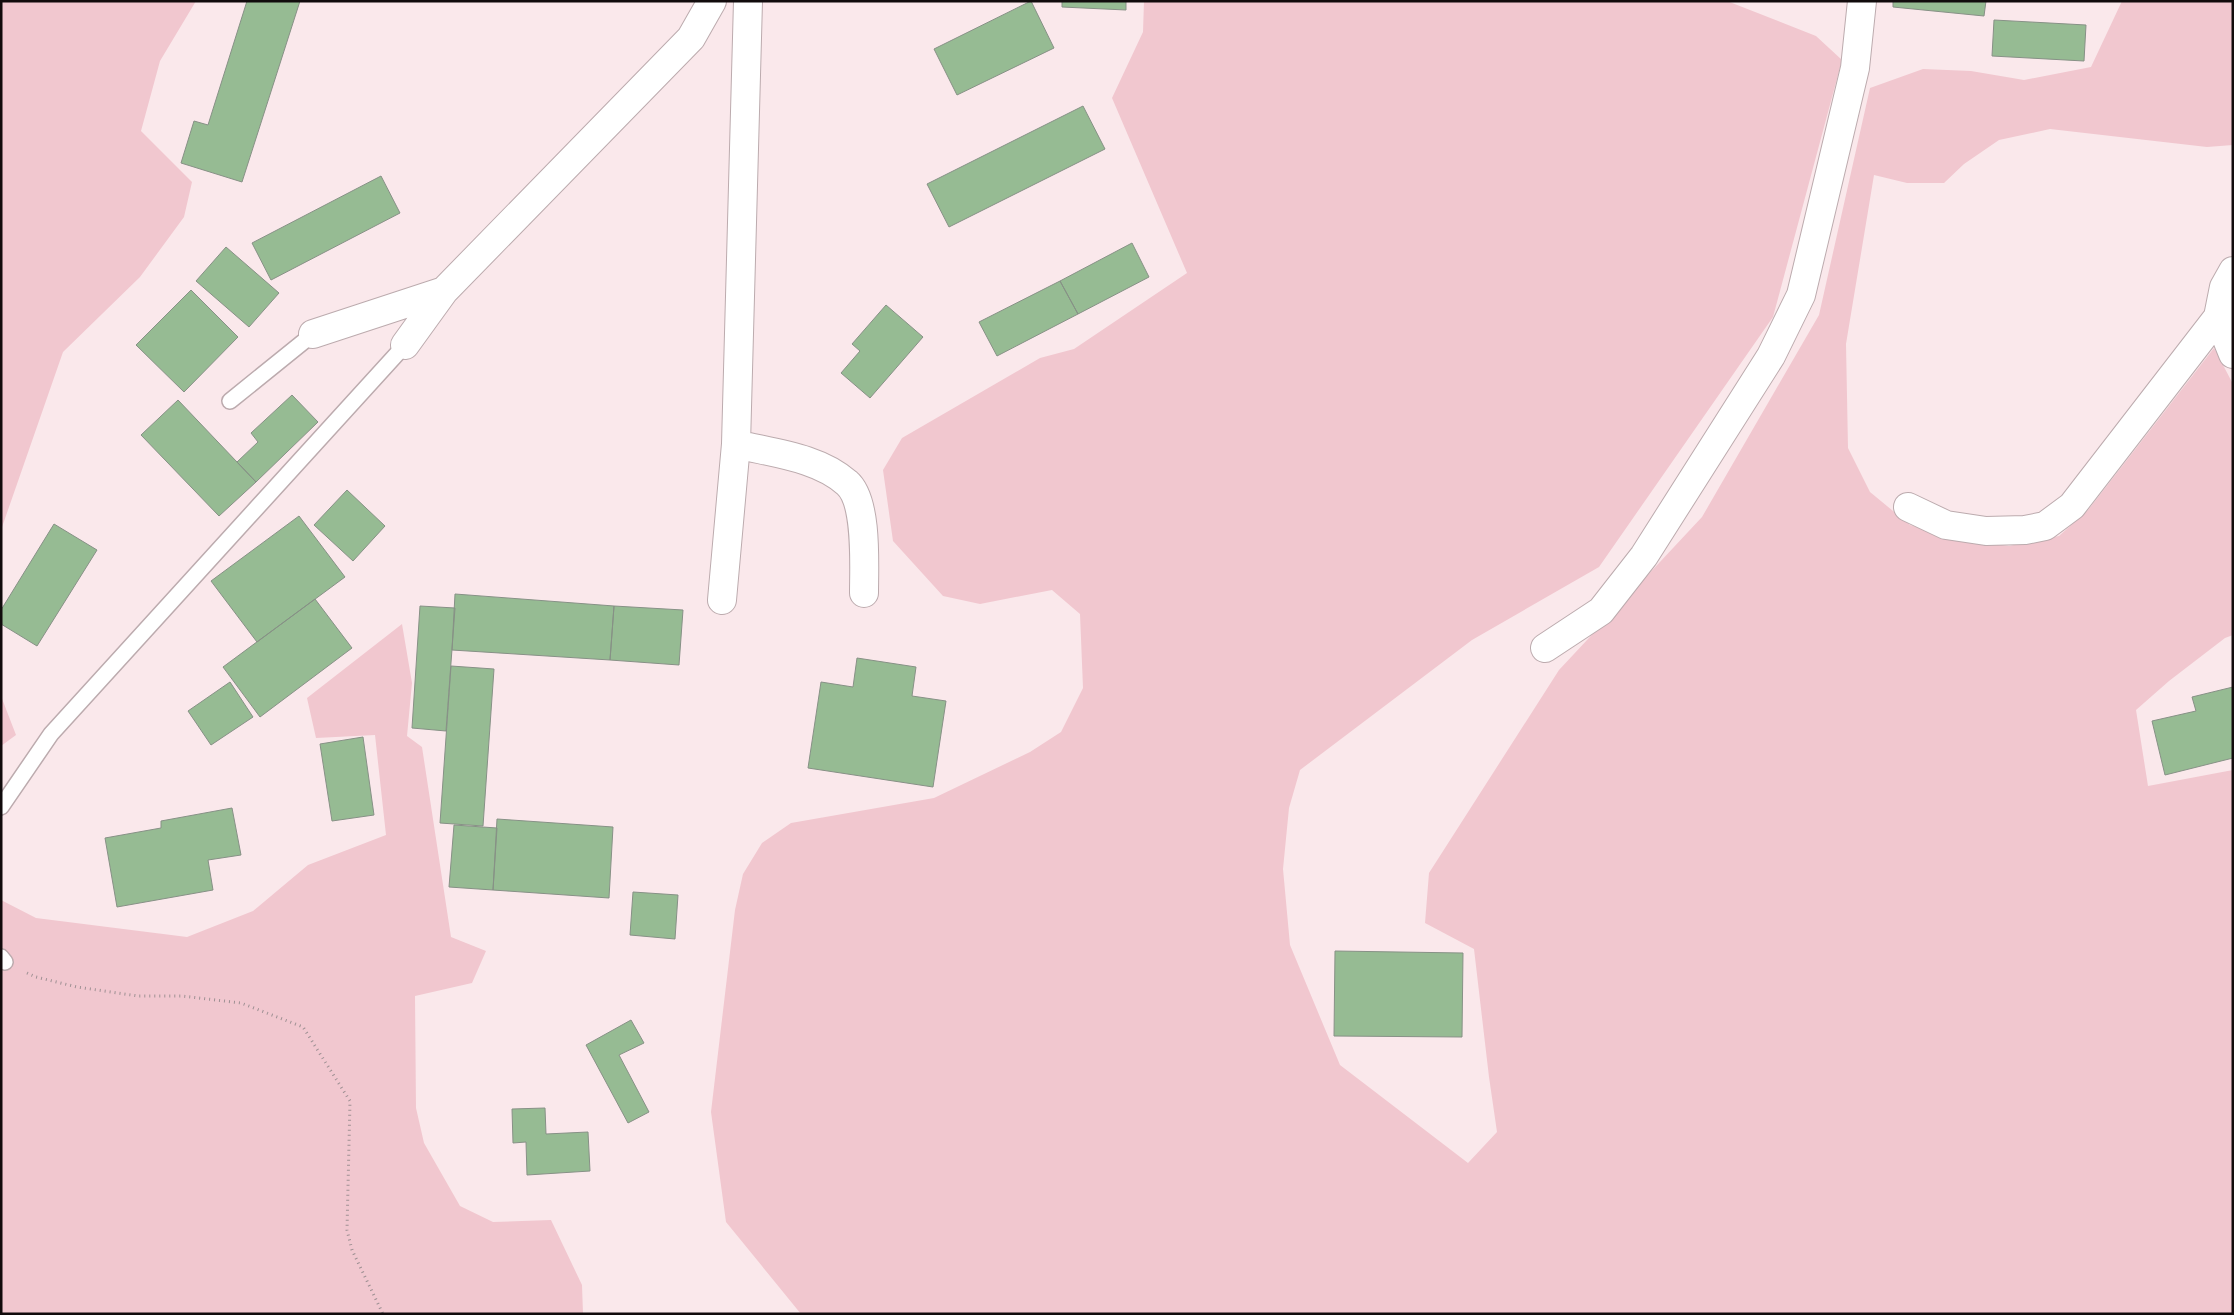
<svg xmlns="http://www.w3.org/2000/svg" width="2234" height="1315" viewBox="0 0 2234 1315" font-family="'Golos Text',sans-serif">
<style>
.green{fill:#f1c7cf}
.building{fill:#96bb93;stroke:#879186}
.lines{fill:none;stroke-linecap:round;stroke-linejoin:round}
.lane-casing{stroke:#bcabae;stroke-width:18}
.street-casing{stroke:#bcabae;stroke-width:30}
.path{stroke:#9e9093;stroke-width:3;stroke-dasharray:1 4;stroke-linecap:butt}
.lane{stroke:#fff;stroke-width:15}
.street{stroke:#fff;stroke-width:28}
</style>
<rect width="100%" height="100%" fill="#fae8eb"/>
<path class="green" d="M1 1H196L160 61 141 131 192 182 184 217 140 277 63 352 1 530Z
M1144 1H1727L1816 36 1842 60 1773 317 1599 567 1472 640 1300 770 1289 808 1283 869 1290 945 1340 1065 1468 1163 1497 1132 1489 1077 1474 949 1425 923 1429 873 1559 670 1702 517 1819 315 1870 88 1923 69 1971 71 2024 80 2091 67 2122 1H2233V145L2207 147 2050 129 1999 140 1964 164 1944 183H1907L1874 175 1846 344 1848 448 1870 492 1910 525 1959 539 2009 546 2059 536 2088 510 2214 348 2233 384V635L2225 638 2169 681 2136 710 2148 786 2233 770V1314H801L726 1222 711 1112 735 910 743 874 762 843 791 823 934 798 1030 752 1061 732 1083 688 1080 614 1052 590 980 604 943 596 893 541 883 470 902 438 1040 358 1074 349 1187 273 1112 98 1143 32Z
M402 624 412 683 407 736 422 747 451 937 486 951 472 983 415 996 416 1108 424 1143 460 1206 493 1222 551 1220 582 1285 583 1314H1V900L36 918 187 937 253 911 308 865 386 835 375 735 316 738 307 698Z
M1 696 16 735 1 746Z"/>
<path class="building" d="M247 1H300L242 182 181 163 194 121 208 125Z
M1031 1 1054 48 957 95 934 49Z
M1062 1H1126V10L1062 7Z
M1893 1H1986L1984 16 1893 7Z
M1994 20 2086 25 2084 61 1992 56Z
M1083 106 1105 149 949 227 927 184Z
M381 176 400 213 271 280 252 243Z
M1132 243 1149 277 1078 314 1060 281Z
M226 247 279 293 249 327 196 281Z
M1060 281 1078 314 997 356 979 322Z
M191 290 238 337 184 392 136 345Z
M886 305 923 337 870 398 841 373 860 351 852 344Z
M292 395 318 422 256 482 237 462 258 442 251 433Z
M178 400 256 482 219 516 141 435Z
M347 490 385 526 353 561 314 525Z
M299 516 345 577 257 642 211 581Z
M54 524 97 550 37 646 1 624V610Z
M455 594 614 606 610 660 452 650Z
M315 599 352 648 260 717 223 667Z
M420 606 455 608 446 731 412 728Z
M614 606 683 610 679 665 610 660Z
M857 658 916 667 912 696 946 701 933 787 808 768 821 682 853 687Z
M451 666 494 669 483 826 440 823Z
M230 682 253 717 211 745 188 711Z
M2233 687V758L2165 775 2152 721 2196 711 2192 697Z
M363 737 374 815 332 821 320 744Z
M232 808 241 855 208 860 213 890 117 907 105 838 161 828V821Z
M497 819 613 827 609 898 493 890Z
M454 825 497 828 493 890 449 887Z
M633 892 678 895 675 939 630 935Z
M1335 951 1463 953 1462 1037 1334 1036Z
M631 1020 644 1043 619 1055 649 1112 628 1123 586 1045Z
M545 1108 546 1134 588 1132 590 1171 527 1175 526 1142 513 1143 512 1109Z"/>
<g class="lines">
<defs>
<path id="lane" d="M230 401 313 334
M1 807 51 734 405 345
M1 957 5 962"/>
<path id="street" d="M2233 271 2224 287 2218 317 2233 354
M313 334 444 291 691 38 712 1
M405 345 444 291
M736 444C772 453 818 457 847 483 868 501 864 567 864 593
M1908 507 1946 525 1986 531 2025 530 2045 526 2072 506 2218 317
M722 600 736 444 748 1
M1545 648 1601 611 1644 556 1771 356 1801 295 1855 68 1862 1"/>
</defs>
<use href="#lane" class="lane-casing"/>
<use href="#street" class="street-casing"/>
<path class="path" d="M27 973 36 977 77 987 138 996H182L241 1003 303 1027 350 1101 347 1230 352 1250 383 1314"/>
<use href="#lane" class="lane"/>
<use href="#street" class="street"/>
</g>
<rect width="2234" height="1315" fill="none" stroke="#110b0c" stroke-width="5"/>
</svg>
